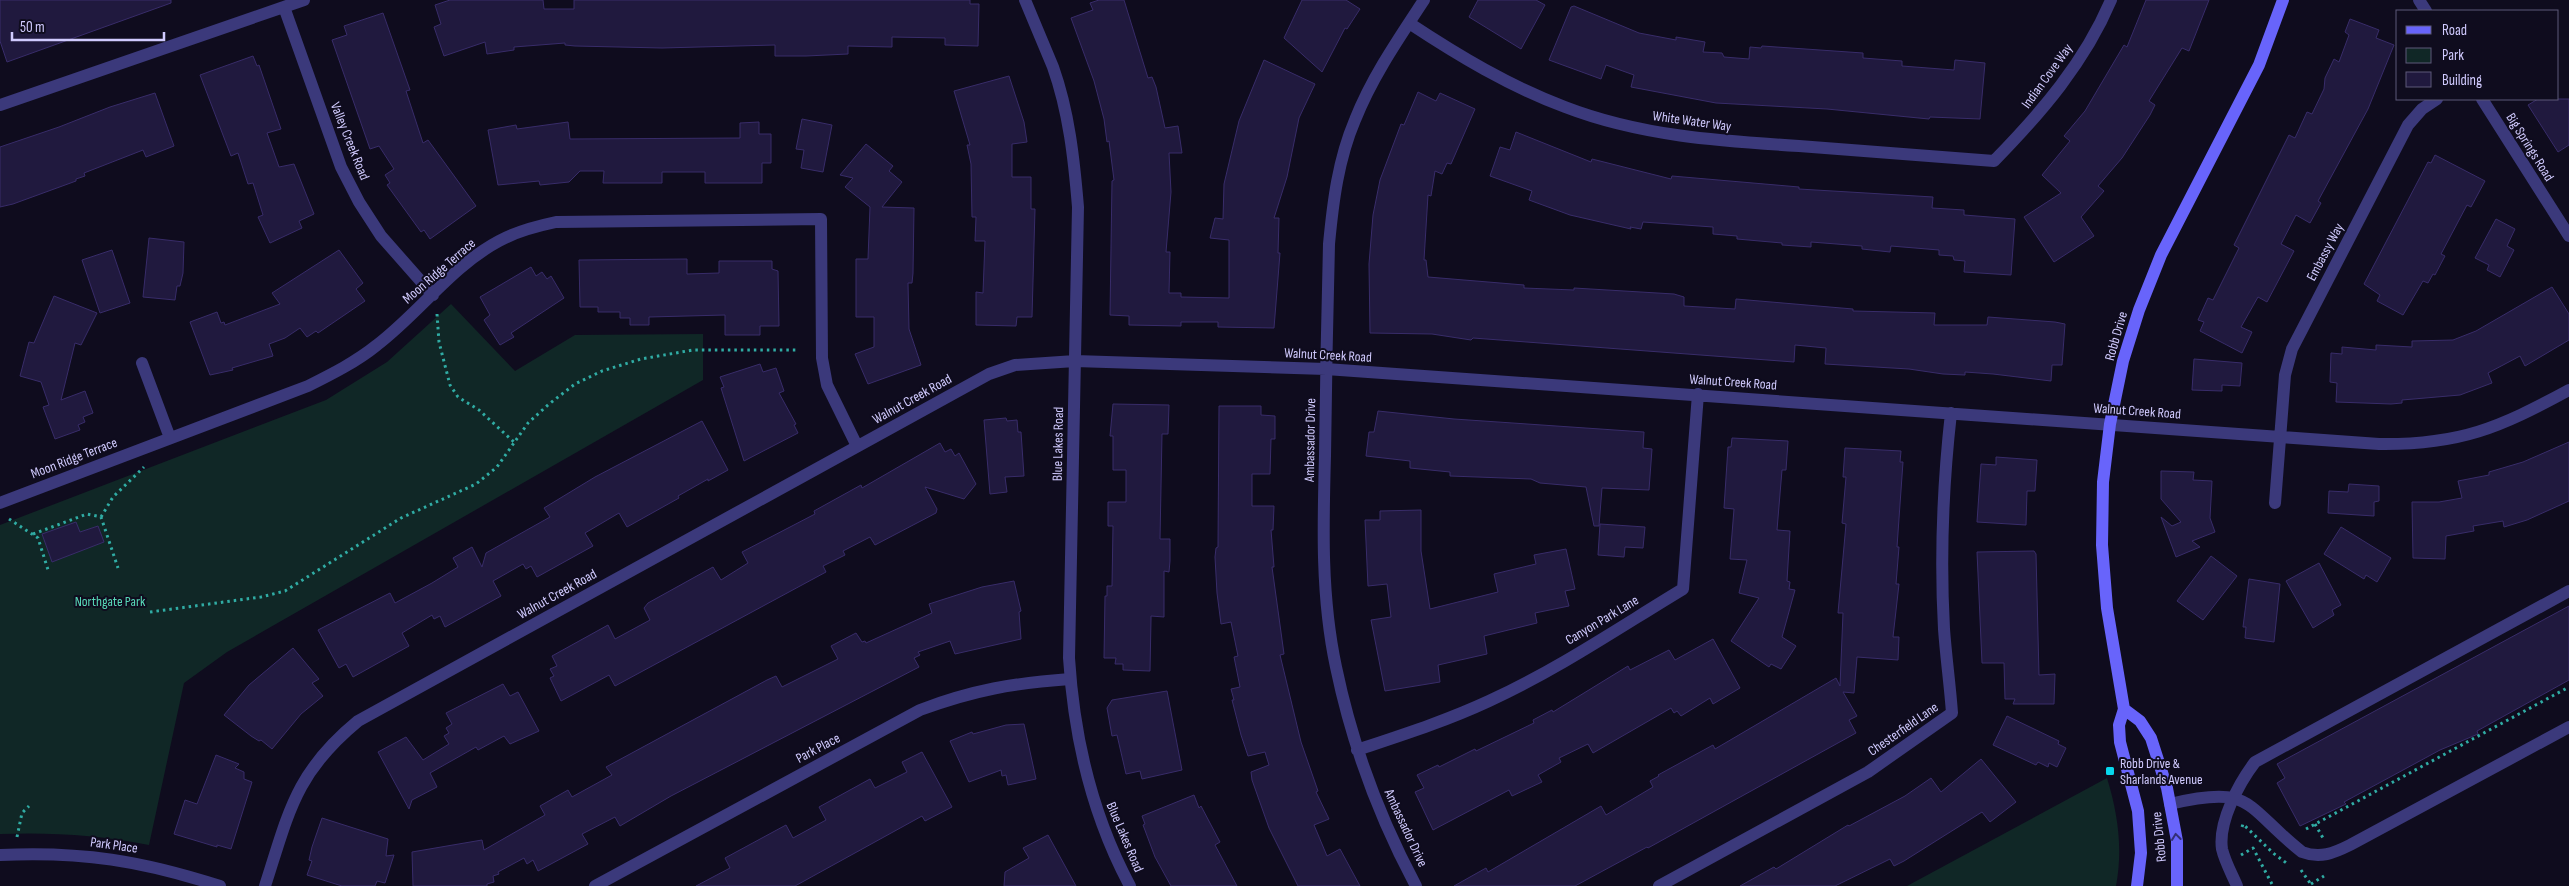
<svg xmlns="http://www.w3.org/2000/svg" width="2569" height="886" viewBox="0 0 2569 886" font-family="'Sofia Sans Condensed',sans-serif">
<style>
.green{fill:#102726}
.building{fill:#20193e;stroke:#382c69}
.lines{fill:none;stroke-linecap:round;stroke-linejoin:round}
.path{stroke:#30aca4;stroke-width:3;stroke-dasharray:2.5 4;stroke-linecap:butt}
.lane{stroke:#3b397b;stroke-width:12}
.street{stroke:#3b397b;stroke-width:12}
.secondary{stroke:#6864fb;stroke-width:12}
.oneway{stroke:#332f76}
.poi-dot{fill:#07d7ed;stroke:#0f0c1e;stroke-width:2}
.labels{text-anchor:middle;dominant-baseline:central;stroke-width:4;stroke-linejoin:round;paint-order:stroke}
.street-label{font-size:14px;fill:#d0cafe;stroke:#0f0c1e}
.park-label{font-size:14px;fill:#59dbba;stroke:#0f0c1e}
.poi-label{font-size:14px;fill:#d0cafe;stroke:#0f0c1e;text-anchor:start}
</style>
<rect width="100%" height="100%" fill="#0f0c1e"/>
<path class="green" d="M451 304 515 371 575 335 703 334V380L227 652 184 683 149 845C99 835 51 832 0 834V525L326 400 387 362Z
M2107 778C2118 814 2123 849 2116 886H1907Z"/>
<path class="building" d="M0 0H171V3L7 62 0 41Z
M450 0H543L544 9H574V0H970V4H979L978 46 945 45V38L892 37V47L848 46V54L806 56H775V45L662 48 575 46 565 45V43L514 47V50L487 54 485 42 444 56 434 27 441 24 435 5Z
M1099 0H1124L1148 78 1152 77 1156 87 1165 128 1178 126 1182 153H1169L1171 192 1166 252H1170L1169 293H1181V297L1229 298V240L1210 238 1215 218 1223 219 1224 184 1239 121 1264 60 1315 84 1299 118 1287 177 1274 218H1279L1278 253H1280L1274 328 1218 327V322H1181V326L1129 325V316L1110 315 1112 181 1114 180 1109 141 1107 142 1104 119 1094 81 1071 18 1093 10 1090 3Z
M1302 0H1346L1360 9 1347 29 1345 28 1322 72 1284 38Z
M1478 0H1536L1545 5 1521 49 1469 17Z
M2146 0H2209L2189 51 2182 48 2149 101 2155 105 2150 115 2122 158 2098 186 2104 191 2081 217 2094 236 2054 262 2024 217 2061 193 2042 175 2070 141 2064 136 2085 111 2124 45 2127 47Z
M1574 6 1639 33 1676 40V37L1705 42 1703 52 1722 53 1724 57 1749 59 1750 47 1761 48 1762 46 1863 53V58L1902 61V66L1954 70 1955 60 1985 63 1980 119 1930 117 1929 119 1827 109 1716 103 1631 87 1634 75 1606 65 1601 79 1549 60 1571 7Z
M383 13 410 90 406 91 423 143 428 140 476 206 430 239 424 230 421 232 387 185 390 183 385 175 394 169 379 146 370 149 332 40 347 35 344 26Z
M2350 19 2379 30 2376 38 2394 45 2368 109 2318 201 2321 203 2310 223 2296 215 2281 244 2294 251 2267 302 2258 297 2241 327 2252 332 2242 353 2200 331 2204 322 2198 320 2208 298 2213 300 2239 248 2234 245 2289 135 2295 138 2307 112 2312 114 2324 89 2325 78 2334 59 2339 62 2349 35 2345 32Z
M253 56 257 66 259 65 281 129 267 133 279 167 294 164 314 214 299 221 302 228 270 243 258 217 263 215 253 183 248 184 238 153 231 156 200 75Z
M1009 76 1024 122 1027 142 1012 144V177H1031V209H1035L1032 317H1017L1016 326 976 325V292L983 293 985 241H975L976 217H972L971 164 967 145H970L954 91Z
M1418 92 1436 101 1440 93 1475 109 1451 164 1447 163 1442 174 1435 171 1431 196 1428 195 1424 260H1426L1428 277 1524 285V288L1574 290V288L1674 294 1684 297V306L1735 309 1736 299 1853 309V311L1935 313 1934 325H1987L1988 317 2055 322 2065 324 2062 365H2052L2051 381 1993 374 1965 372V375L1943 374 1909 369 1825 364 1826 348 1795 345 1794 362 1473 338 1471 340 1432 334 1370 333 1369 264 1373 215 1380 180 1401 124 1404 125Z
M155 93 174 146 146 157 143 150 84 173 85 176 76 179V181L13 204 0 207V147L59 127 110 107Z
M2538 99H2569V145L2558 152 2528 105Z
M802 119 832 125 823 172 801 168 804 150 796 149Z
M568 122 570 139 740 138V123L759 122V134H771V163H762V183H705V172H662V183H603L604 171H580L569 182 540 185 539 181 498 185 488 130 516 125 517 129Z
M1516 132 1591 162 1592 159 1671 179 1672 176 1799 187V189L1933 197 1932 208 1964 210V215L2015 219 2011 275 1964 272 1965 261 1954 260 1953 256 1939 255V250L1891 246 1890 252 1862 249V246L1811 242V247L1782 245V243L1737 239V236L1713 234V227L1643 222 1641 229 1630 227 1631 229 1570 215 1529 200 1532 191 1490 176 1500 147 1510 150Z
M866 144 893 166 889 171 902 182 882 207 914 208 913 273 912 283H908L909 329 921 365 868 384 855 354 874 347V317H856V259H868L870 207 845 187 853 178 840 175Z
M2435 155 2485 181 2471 207 2467 205 2441 254 2445 256 2435 275 2433 274 2428 283 2423 281 2403 315 2377 301 2380 295 2364 284 2428 162 2431 163Z
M2496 219 2515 229 2507 246 2514 250 2500 277 2487 270 2489 265 2475 258Z
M149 238 184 242 183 273 180 286H177L175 300 143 297Z
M112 250 130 303 100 313 82 260Z
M339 250 363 283 356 289 365 301 318 333 316 331 307 337 300 328 285 338 269 344 273 356 232 368 233 370 210 375 190 322 217 312 221 323 224 322 225 325 280 304 272 293Z
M687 259V274L719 273V261H772V269L778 271 779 326H760V335H725V315L649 317V325H630V318H620V312H598V307H580L579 260Z
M531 267 536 276 542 272 547 279 551 276 564 298 511 333 514 337 500 345 484 320 490 315 480 297Z
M2552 287 2569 314V340L2525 366 2520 356 2488 373 2492 383 2460 395 2402 400V403L2391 404 2336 402 2337 383 2330 382 2331 353 2342 354V347L2376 350V345L2412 347V341L2453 340 2476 331Z
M54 296 97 313 81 345 75 343 61 400 85 391 93 413 83 417 85 422 78 425 80 430 55 439 43 407 49 405 41 382 20 376 29 342 34 343Z
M2194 359 2242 363 2240 386 2222 385V391L2192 390Z
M760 364 763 372 776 368 784 391 779 393 796 424 794 425 798 433 744 461 721 388 724 387 720 377Z
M1113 404 1169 405 1168 434H1162L1160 539H1170V561L1169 572 1164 571V617L1151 616V619L1150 671 1123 670V664H1115L1116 658H1104L1105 596H1107V586H1112L1113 526H1108V502H1126V470H1113V436H1110Z
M1219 406H1261V415L1275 416V439H1271L1270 474H1252V506H1274L1273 530H1271L1274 567H1272L1284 654 1280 655 1301 742 1318 791 1316 792 1329 819 1314 825 1327 856 1340 849 1360 886H1298L1269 828 1252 780 1251 772 1269 765 1265 752 1248 756 1241 735 1232 700H1234L1231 689 1240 687 1234 657 1238 656 1231 622 1221 624 1217 593 1215 557 1216 548 1218 547Z
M1378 411 1454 419 1644 432 1643 448 1652 449 1649 490 1602 488 1599 526H1594L1586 487 1540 483 1531 479 1450 476V472L1410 468V461L1366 456 1369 432H1374Z
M1006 418 1007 421 1017 420 1018 432H1021L1024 476 1005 477 1007 492 990 494 984 420Z
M702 421 728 470 708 481V479L678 496 679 498 627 527 619 513 585 533 593 546 537 577 531 566 526 569 523 564 493 581 501 596 445 627 440 616 434 619 432 615 402 633 409 646 353 677 346 664 339 668 318 630 390 593 395 603 432 583 458 567 453 558 472 547 482 567 486 553 550 517 544 508 595 477Z
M1732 438 1788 441 1786 470H1782L1777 530 1790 531 1787 581 1790 582 1789 589 1795 590 1782 637 1796 646 1781 669 1771 664 1769 667 1731 641 1759 598 1739 593 1747 560 1730 559 1734 509 1724 508 1728 447H1731Z
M2569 442V501L2527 520 2504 527 2503 521 2473 526 2474 531 2446 536 2445 559 2413 558 2412 502H2439L2462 498 2458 481 2489 475V472L2523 462Z
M940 443 945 452 951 449 955 456 959 453 976 484 964 499 925 487 937 509 936 513 875 545 870 537 843 551 845 555 823 566 826 572 615 686 609 675 561 701 550 678 554 676 550 669 557 666 552 656 608 625 615 639 650 620 644 608 648 603 713 567 721 580 748 563 742 552 815 514 814 511 861 485 862 488Z
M1845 448 1901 451 1900 462H1903L1897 547H1899L1896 584H1899L1893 637H1899L1898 660 1857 657 1854 693 1843 692 1857 716 1849 720 1856 733 1648 848 1647 847 1575 886H1454L1486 868 1488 872 1601 806 1606 815 1653 787 1650 781 1659 776 1658 775 1713 745 1715 749 1836 678 1840 686 1843 613H1838L1846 524 1842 523 1846 477H1843Z
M1996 457 2037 460 2035 491H2027L2026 525 1977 522 1981 464 1996 465Z
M2161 471 2194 472 2193 480 2212 481 2210 518 2215 532 2192 541 2200 547 2176 557 2161 517 2172 526 2181 522 2161 499Z
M2349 484 2379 486V501L2374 502V516L2328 513 2329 491 2348 492Z
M1421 510V551L1430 609 1498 592 1494 574 1536 564 1534 555 1566 549 1575 589 1565 591 1569 606 1535 613 1537 623 1484 636 1487 654 1438 665 1440 682 1385 691 1371 620 1391 617 1387 584 1368 586 1365 520H1380V511Z
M76 522 80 532 98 526 104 542 52 562 42 534Z
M1600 524 1645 527 1643 548 1625 547 1624 557 1598 555Z
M2341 527 2391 558 2377 582 2366 575 2364 579 2324 554Z
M2034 551 2036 554 2039 675 2055 674 2054 704H2013L2015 699H2005L2004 663H1982L1977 552Z
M2211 556 2237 576 2203 620 2177 601Z
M2319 563 2341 605 2332 610 2334 615 2313 628 2286 581Z
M2249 579 2280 584 2274 642 2245 638 2246 627H2243Z
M1014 581 1021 611 1019 612 1021 639 955 654 950 641 918 652 920 655 914 658 919 667 671 796 620 826 615 817 582 834 588 844 538 871 533 860 527 864 524 858 498 872 499 874 493 876 494 882 487 884V886H413L412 852 482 840 484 850 545 815 540 806 568 790 572 797 612 775 606 767 767 680 776 676 782 687 838 659 831 646 856 633 862 642 865 641 866 643 932 613 929 604 982 587Z
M2569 606V680L2477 731 2478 734 2440 750 2344 802 2346 804 2300 826 2277 783 2285 778 2277 764Z
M1713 639 1740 688 1713 704 1710 698 1681 716 1677 711 1674 713 1671 708 1593 753 1588 744 1559 758 1561 762 1538 775 1542 782 1512 796 1509 790 1433 830 1415 792 1424 788 1417 775 1438 765 1439 767 1475 749 1476 751 1534 723 1533 720 1552 710 1553 712 1628 666 1630 670 1669 650 1675 660Z
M293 648 319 679 312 683 323 696 301 714 272 749 261 740 259 741 251 736 224 715 249 685Z
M503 684 510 696 518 692 539 731 510 744 504 736 478 750 476 747 430 773 437 787 412 800 409 809 378 752 406 737 423 760 449 744 444 736 449 733 446 728 452 724 446 713Z
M1167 691 1182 770 1142 779 1140 771 1126 774 1117 735 1112 736 1107 708 1112 700Z
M2007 716 2059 741 2058 744 2066 748 2057 767 2049 763 2048 767 2038 762 2036 765 1993 745Z
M1024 724 1036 779 1008 785 1006 775 1002 776 1001 770 969 782 950 741 972 732 973 734 1006 725Z
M922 752 952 807 925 821 922 816 795 886H696L730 868 725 858 786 825 793 838 826 820 819 807 870 779 875 788 907 772 902 762Z
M216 755 239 764 235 768 244 772V779L252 782 231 849 217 845V847L174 834 185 800 197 804Z
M1981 759 2016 802 1990 822 1982 812 1904 861 1894 866 1890 859 1835 886H1740L1774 867 1776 869 1848 825 1849 826 1905 796 1931 778 1941 792Z
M1194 795 1199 808 1201 806 1220 842 1215 845 1237 886H1171L1155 857 1143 825 1145 824 1142 816Z
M322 818 388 839 386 856 394 855 385 883 377 881 375 886H342L307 875 312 861 309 860 312 847Z
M1048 835 1076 886H1004L1005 872 1029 858 1023 848Z"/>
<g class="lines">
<path class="path" d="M437 314 439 342 450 385 458 397 479 410 515 443
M101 517 113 497 144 467
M9 519 38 538 49 573
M33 534 87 514 101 517 118 568
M150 612 261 597 285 591 401 518 476 484 497 467 528 423 549 404 575 384 602 371 641 359 693 350H798
M2315 824 2323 838
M2242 827 2243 824 2273 853 2289 865
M2306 829 2569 687
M17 837 22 813 29 806
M2241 855 2253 848 2273 886
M2301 870 2312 886
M2311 884 2324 876"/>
<path class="lane" d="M2170 804C2254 784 2244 806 2302 852 2320 859 2334 853 2350 845L2569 727
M2237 886C2232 874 2225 862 2222 849 2218 822 2239 783 2255 762L2569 591"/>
<path class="street" d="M1025 0C1034 22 1044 45 1053 67 1069 112 1074 159 1078 207L1069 658C1074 738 1092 815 1130 886
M2419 0 2426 11
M284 7 341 167 359 202 381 236 433 295
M1409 23C1459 56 1509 86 1565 107 1640 136 1719 141 1799 146 1864 151 1929 156 1994 161 2041 113 2085 62 2111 0
M2482 99 2569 236
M0 105 304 0
M142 363 170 438
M0 503 308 386C332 374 356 362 377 345 419 313 452 266 499 241 517 231 537 226 556 222L821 219 822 358 827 385 857 446
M2275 503 2285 375 2292 349 2408 125 2422 109 2437 99
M1357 750C1402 735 1446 721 1489 701 1557 670 1620 627 1683 589L1698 394
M0 855C82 851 142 861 220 886
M265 886C289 812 295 773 358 721L989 374 1015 365 1075 361 1326 369 2379 444C2460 445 2499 428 2569 390
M595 886 920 710C973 690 1014 683 1070 679
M1416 886C1379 817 1352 744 1336 667 1321 597 1323 526 1325 456 1326 385 1327 315 1329 244 1333 202 1338 160 1355 120 1372 77 1399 38 1424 0
M1659 886 1868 772 1952 713C1950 685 1946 657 1944 629 1940 557 1943 484 1951 413"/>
<path class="secondary" d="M2124 709 2140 721 2151 738 2167 788 2177 841V886
M2137 886 2141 853 2138 811 2120 742 2119 725 2124 709 2107 608 2102 545 2103 482 2110 424 2123 361 2139 310 2161 255 2259 65 2283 0"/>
</g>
<defs><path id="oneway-chevron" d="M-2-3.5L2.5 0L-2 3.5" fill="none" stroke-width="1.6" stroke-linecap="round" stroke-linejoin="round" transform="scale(1.25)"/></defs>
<use class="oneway" href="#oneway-chevron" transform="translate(2176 837) rotate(-97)"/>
<rect class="poi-dot" x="2105" y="766" width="10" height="10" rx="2.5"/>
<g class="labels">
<g class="street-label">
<text transform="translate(2047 76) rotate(-54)">Indian Cove Way</text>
<text transform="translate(1692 121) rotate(8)">White Water Way</text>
<text transform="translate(350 141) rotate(68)">Valley Creek Road</text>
<text transform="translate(2530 147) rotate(58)">Big Springs Road</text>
<text transform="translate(2325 252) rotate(-62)">Embassy Way</text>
<text transform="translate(439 271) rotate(-41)">Moon Ridge Terrace</text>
<text transform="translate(2116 336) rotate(-74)">Robb Drive</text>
<text transform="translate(1328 355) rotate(3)">Walnut Creek Road</text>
<text transform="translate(1733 382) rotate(4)">Walnut Creek Road</text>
<text transform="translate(912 399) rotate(-29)">Walnut Creek Road</text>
<text transform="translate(2137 411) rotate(4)">Walnut Creek Road</text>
<text transform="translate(1310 440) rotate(-89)">Ambassador Drive</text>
<text transform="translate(1058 444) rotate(-89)">Blue Lakes Road</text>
<text transform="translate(74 458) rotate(-21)">Moon Ridge Terrace</text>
<text transform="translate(557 594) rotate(-29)">Walnut Creek Road</text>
<text transform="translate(1602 620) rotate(-31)">Canyon Park Lane</text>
<text transform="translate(1903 729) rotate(-35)">Chesterfield Lane</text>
<text transform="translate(818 748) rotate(-28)">Park Place</text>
<text transform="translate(1406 828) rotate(65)">Ambassador Drive</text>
<text transform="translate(1125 837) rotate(67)">Blue Lakes Road</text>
<text transform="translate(2159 837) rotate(-96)">Robb Drive</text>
<text transform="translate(114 845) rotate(8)">Park Place</text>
</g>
<g class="park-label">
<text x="110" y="601">Northgate Park</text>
</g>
<g class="poi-label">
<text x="2120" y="763">Robb Drive &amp;<tspan x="2120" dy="16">Sharlands Avenue</tspan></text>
</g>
</g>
<rect x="2396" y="10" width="162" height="90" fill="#0f0c1e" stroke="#5c5878"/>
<rect x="2406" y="26" width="25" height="8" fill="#6864fb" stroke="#5c5878"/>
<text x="2442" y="35" font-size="15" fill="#d0cafe">Road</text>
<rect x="2406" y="48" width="25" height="15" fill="#102726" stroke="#5c5878"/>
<text x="2442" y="60" font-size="15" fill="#d0cafe">Park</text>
<rect x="2406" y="72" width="25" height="15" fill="#20193e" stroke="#5c5878"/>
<text x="2442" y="85" font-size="15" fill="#d0cafe">Building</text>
<path d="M12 32v8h152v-8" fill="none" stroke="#d0cafe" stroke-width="2.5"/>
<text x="20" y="32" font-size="15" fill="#d0cafe" stroke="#0f0c1e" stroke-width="4" paint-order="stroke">50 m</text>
</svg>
